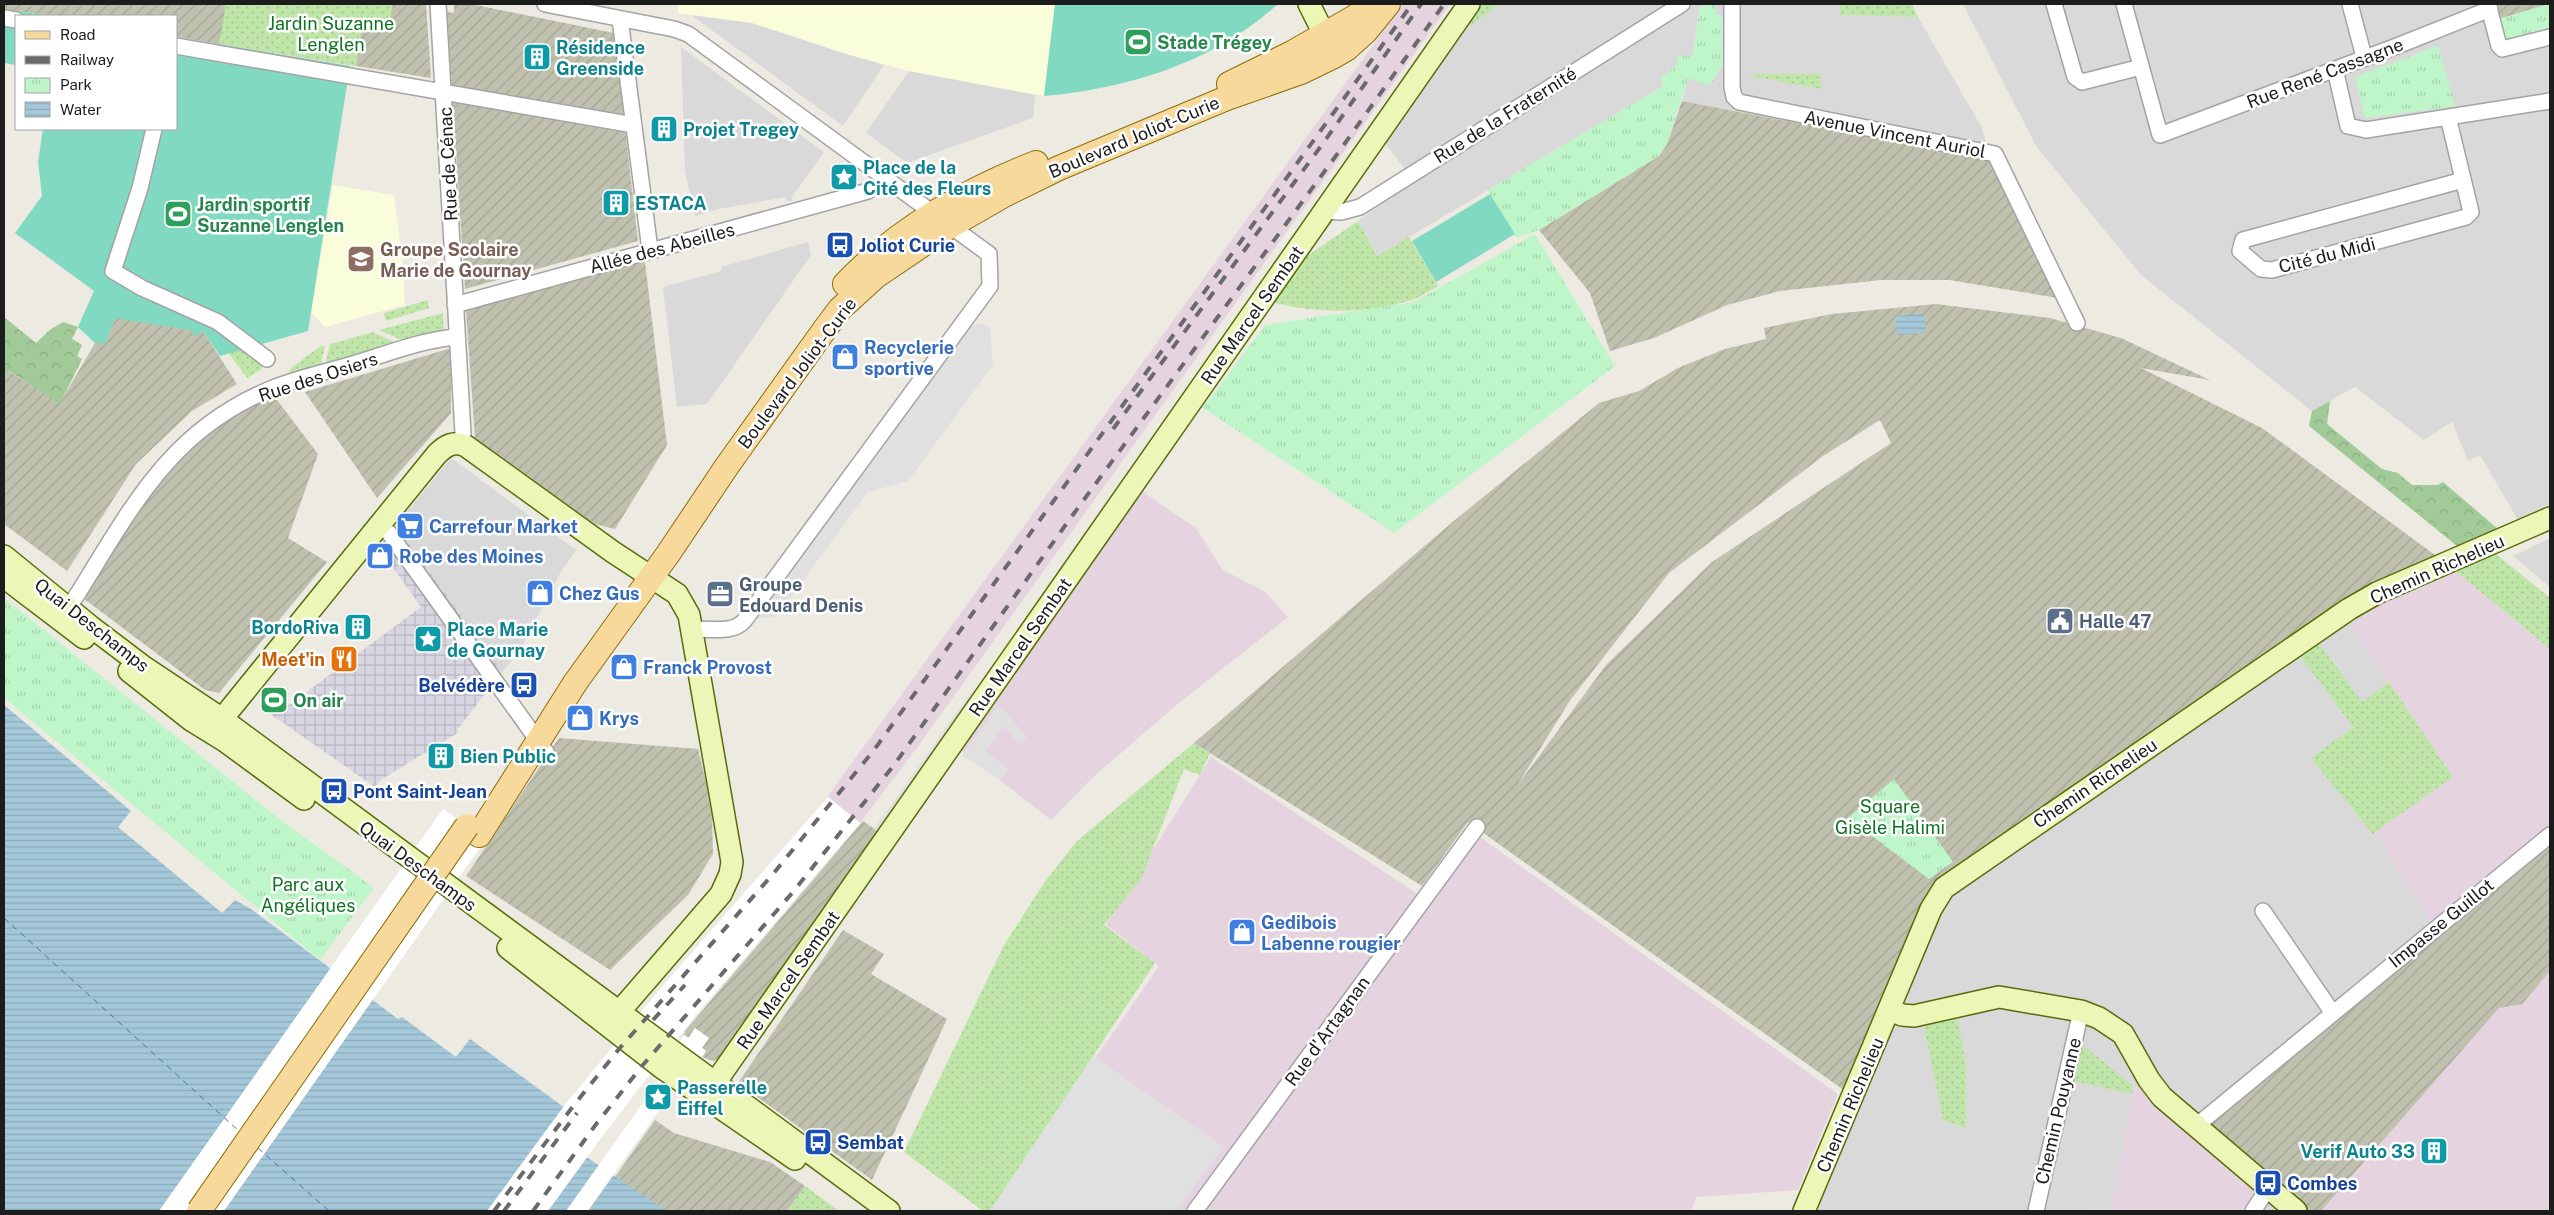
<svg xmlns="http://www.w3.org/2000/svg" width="2554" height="1215" viewBox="0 0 2554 1215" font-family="'Public Sans',sans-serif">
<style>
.residential{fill:#dad9d9}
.industrial{fill:#e5d4e0}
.education{fill:#f9fdda}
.construction{fill:url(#construction-furrows);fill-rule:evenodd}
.grass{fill:url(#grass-dots)}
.forest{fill:url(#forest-crowns)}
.park{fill:url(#park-tufts)}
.pitch{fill:#82d9c1}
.parking{fill:#e0e0e0}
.plaza{fill:url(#plaza-grid)}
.water{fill:url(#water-rules)}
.pier{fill:#fff}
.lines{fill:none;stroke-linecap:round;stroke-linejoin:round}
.ferry{stroke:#4d70a6;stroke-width:1;stroke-dasharray:6 5;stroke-linecap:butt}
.street-casing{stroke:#a3a3a3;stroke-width:18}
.secondary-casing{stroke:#576c0a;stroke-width:24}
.primary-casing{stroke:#8c6e07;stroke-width:26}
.street{stroke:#fff;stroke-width:15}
.secondary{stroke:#ecf6b6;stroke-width:21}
.primary{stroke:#f7d99c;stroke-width:24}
.rail{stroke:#6a6a6a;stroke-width:4;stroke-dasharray:10 10;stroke-linecap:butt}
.primary-bridge-casing{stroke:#8c6e07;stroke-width:26;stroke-linecap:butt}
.primary-bridge{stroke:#f7d99c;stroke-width:24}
.labels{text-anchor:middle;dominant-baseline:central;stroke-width:5;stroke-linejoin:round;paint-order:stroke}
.park-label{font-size:18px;fill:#107323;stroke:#fff}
.leisure-label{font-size:18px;font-weight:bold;fill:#27864d;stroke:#fff;text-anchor:start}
.culture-label{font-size:18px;font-weight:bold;fill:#0d838f;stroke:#fff;text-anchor:start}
.street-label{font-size:18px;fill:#1c1c1c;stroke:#fff}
.transit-label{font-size:18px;font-weight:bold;fill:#164399;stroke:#fff;text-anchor:start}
.education-label{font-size:18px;font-weight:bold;fill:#785e54;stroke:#fff;text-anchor:start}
.shop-label{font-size:18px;font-weight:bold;fill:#366cbe;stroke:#fff;text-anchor:start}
.service-label{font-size:18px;font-weight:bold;fill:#4e5e75;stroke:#fff;text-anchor:start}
.food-label{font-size:18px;font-weight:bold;fill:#c56008;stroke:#fff;text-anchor:end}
</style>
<defs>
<pattern id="construction-furrows" width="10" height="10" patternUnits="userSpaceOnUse" patternTransform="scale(1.25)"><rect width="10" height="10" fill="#bfc1ae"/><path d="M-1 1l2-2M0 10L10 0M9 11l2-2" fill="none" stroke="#a4a595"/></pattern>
<pattern id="grass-dots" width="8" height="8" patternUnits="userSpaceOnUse" patternTransform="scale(1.25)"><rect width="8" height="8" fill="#c0e5a9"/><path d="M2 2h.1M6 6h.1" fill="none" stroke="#a4c491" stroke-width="1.8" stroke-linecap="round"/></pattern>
<pattern id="forest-crowns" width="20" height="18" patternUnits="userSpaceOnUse" patternTransform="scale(1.25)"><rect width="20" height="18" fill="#a1ca98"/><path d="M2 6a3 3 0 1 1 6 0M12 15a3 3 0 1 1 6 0" fill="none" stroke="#8aad82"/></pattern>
<pattern id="park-tufts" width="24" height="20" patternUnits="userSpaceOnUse" patternTransform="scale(1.25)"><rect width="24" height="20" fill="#bff6c9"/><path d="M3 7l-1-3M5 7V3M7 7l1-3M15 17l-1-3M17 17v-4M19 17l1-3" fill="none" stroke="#a4d2ac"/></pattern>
<pattern id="plaza-grid" width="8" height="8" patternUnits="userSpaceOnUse" patternTransform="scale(1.25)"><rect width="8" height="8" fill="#d7d6e2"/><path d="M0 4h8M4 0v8" fill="none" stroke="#b8b7c1"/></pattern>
<pattern id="water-rules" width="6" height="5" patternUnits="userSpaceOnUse" patternTransform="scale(1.25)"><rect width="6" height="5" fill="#a4c7d9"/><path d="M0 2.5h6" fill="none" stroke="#8daaba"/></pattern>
</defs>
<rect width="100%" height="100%" fill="#edeae2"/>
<path class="residential" d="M1501 4H1707L1700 7 1692 58 1661 77 1663 86 1377 256 1358 221 1414 181 1381 138 1449 40Z
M1712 4H1840L1841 15 1918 17 1982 128 1991 160 1682 101 1688 78 1716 15V4Z
M1963 4H2550V505L2518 520 2480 455 2468 461 2452 422 2424 440 2355 387 2312 411 2141 275 2036 146Z
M691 15 752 23 884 65 843 126Z
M681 47 824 152 792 197V201H786V197L719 209 695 216 685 171Z
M909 71 1035 95 1033 118 907 163 866 133Z
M808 242 811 255 707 404 677 407 663 287 721 271V267Z
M451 458 576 550 559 575 519 652 502 672 396 525Z
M2550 538V585L2549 586 2513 556Z
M2347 620 2453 777 2375 832 2439 934 2191 1137 2134 1085 2111 1210 2094 1208 2092 1211H1793L1933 888Z"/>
<path class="industrial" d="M1403 4H1450L916 749 860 823 828 797 830 793Z
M1139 489 1196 528 1223 570 1264 591 1288 617 1174 707 1090 780 1051 820 960 749Z
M2454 570 2550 649V1211H2092L2094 1208 2111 1210 2134 1084 2191 1137 2439 934 2375 832 2453 777 2347 620 2375 600Z
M1211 757 1421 896 1469 829 1838 1094 1798 1190 1697 1197 1691 1211H990L1159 966 1106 925Z"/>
<path class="education" d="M679 4H1055L1044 96 909 71 846 54 752 23 678 13Z
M333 185 394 195 403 266 405 305 325 327 311 312Z"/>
<path class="construction" d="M4 4H426L431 78 176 37V16H51L4 9Z
M454 4H471L614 33 638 241 465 289 447 12 454 13Z
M2495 4H2548L2499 19Z
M1682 101 1991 160 2058 298 1949 280H1881L1780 291 1727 305 1654 338 1610 351 1590 293 1539 230 1659 156 1667 144Z
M645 262 667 445 615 529 595 524 475 438 466 310Z
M1936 304 2050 318 2121 338 2210 380 2141 368 2262 428 2435 555 2375 583 1933 888 1845 1091 1468 822 1422 886 1194 743 1455 520 1599 403 1639 391 1678 368 1725 349 1766 339 1764 328 1832 314ZM1880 420 1891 443 1712 562 1606 665 1517 786 1571 699 1669 573 1823 456Z
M115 317 203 331 237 384 192 411 136 464 67 571 4 524V377L8 371 60 403 95 343H106Z
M451 348V413L377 498 305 392Z
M274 396 318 454 288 538 327 562 219 693 205 690 83 598 155 483 190 449 209 434 249 407Z
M559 738 698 749 706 782 712 818 713 854 688 895 610 970 466 876Z
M863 821 880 833 720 1058 713 1061 702 1057 706 1051 702 1048 695 1028 688 1038 684 1035 685 1031Z
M2550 843V971L2522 1004 2499 1008 2321 1211H2309L2211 1123Z
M843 930 884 954 871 974 947 1019 872 1180 738 1083Z
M655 1120 674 1133 770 1162 805 1186 787 1211H667L615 1177Z"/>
<path class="grass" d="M226 4H393L388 31 362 28 356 66 219 44Z
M1475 4H1501L1449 40Z
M1840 4H1912L1918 17 1840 15Z
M1750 74H1821V89L1751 76Z
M1358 221 1377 256 1409 237 1438 286C1430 290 1422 297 1414 299 1372 314 1314 314 1272 302L1307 256Z
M428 300 429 308 386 321 384 313Z
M443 313 444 333 409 343 379 330Z
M210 328 255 357 263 368 247 378Z
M373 332 400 345 325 366 330 344Z
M321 346H325L320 368 292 375 289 372 291 368Z
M2495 553 2550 598V649L2454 570Z
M2319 643 2362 702 2389 682 2453 777 2373 834 2311 758 2353 727 2300 656Z
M1194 743 1210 753 1200 775 1184 769 1141 879 1104 925 1155 963 990 1211H983L904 1152 1004 945 1044 883 1076 842Z
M1957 1015 1966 1064V1128L1943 1120 1923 1022Z
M2078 1041 2133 1086 2132 1094 2070 1080Z
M805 1186 839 1211H787Z"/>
<path class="forest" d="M4 317 36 343 51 329 63 322 78 327 72 339 82 345 77 356 82 359 60 404 9 371 4 377Z
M2330 401 2327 424 2382 469 2398 473 2412 485H2438L2443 482 2498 529 2457 546 2309 426 2312 411Z"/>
<path class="park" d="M1707 4H1716V14L1722 16 1723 64 1710 86 1688 78 1667 144 1659 156 1539 230 1516 238 1488 190 1663 86 1661 77 1675 67 1679 55 1692 57 1700 7Z
M2550 4V28L2505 41 2499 19Z
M2438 46 2455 106 2365 118 2355 77Z
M1535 234 1615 366 1394 533 1203 408 1265 325 1414 302Z
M4 598 278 818 374 888 320 960 4 698Z
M1894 779 1953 862 1929 879 1848 818Z"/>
<path class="pitch" d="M1055 4H1278C1215 62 1128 89 1044 96Z
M4 9 51 16H16V65L4 63Z
M176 37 350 66 308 331 220 356 203 331 196 336 190 330 115 318 106 343H95L78 327 94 291 15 233 42 196 38 162 43 129H176Z
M1490 194 1515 234 1436 282 1412 241Z"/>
<path class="parking" d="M982 323 990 328 993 365 908 481 868 492 776 617 753 619 968 327Z
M971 692 976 695 880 833 874 829Z
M997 707 1007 713 1027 738 1019 744 1004 726 986 751 1008 769 1000 780 962 755Z
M1093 1056 1224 1147 1176 1211H1169L1164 1208 1161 1211H990Z"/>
<path class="plaza" d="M396 525 502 672 457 730 459 732 382 779 375 787 263 709 266 706 278 713 421 607 378 546Z"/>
<path class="water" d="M1922 314 1924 316 1926 330 1923 333 1898 335 1895 318 1897 316Z
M4 705 131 811 118 827 222 913 235 900 251 909 398 1019 402 1017 456 1057 470 1039 565 1108 576 1150 667 1211H4Z"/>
<path class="pier" d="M828 797 860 823 696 1015 604 1134 548 1211H487L564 1106 660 989Z
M443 809 486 839 224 1211H159Z
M695 1028 709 1038 702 1048 706 1051 702 1057 698 1055 588 1211H566L684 1045 680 1042 684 1035 689 1038Z"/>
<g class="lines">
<path class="ferry" d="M4 918 240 1132
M258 1148 329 1211"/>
<defs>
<path id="street" d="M438 4 463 433 461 444
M545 4 674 29 688 34 989 254 990 286 744 621C731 635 708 627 691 630
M1732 4V87L1734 97 1739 102 1995 154 2077 323
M2054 4 2075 77 2082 82 2141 67
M2124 4 2160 135 2397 46 2490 9
M2350 4 2364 57
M2488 4 2499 46 2502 49 2550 37
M4 18 16 20
M620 19 650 250
M176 46 634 125
M2335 69 2348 126 2366 130 2550 101
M2448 117 2471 212 2466 217 2272 270 2261 269 2240 251 2243 240 2463 180
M154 129 140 188 113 271 142 288 218 322 267 359
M1324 211 1341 212 1360 207 1682 4
M455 305 868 191
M389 533 546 752
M68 609C128 516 164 432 273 388 298 378 325 372 350 365 384 355 421 340 456 337
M2263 911 2332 1012
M2196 1126 2550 835
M1195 1211 1477 827
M2036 1211 2081 1011
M2253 1211 2269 1187"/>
<path id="secondary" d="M1309 4 1324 34 1314 46
M4 556 90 626 144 667 222 719 889 1211
M4 577 84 638
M129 671 191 720 225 741 304 799
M222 719 437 454C446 445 454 441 466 446L613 552 677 594 689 615 732 862 730 874 721 894 619 1012
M508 948 661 1067 795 1159
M1890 1010 1902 1015 1914 1016 1999 997 2081 1011 2099 1018 2123 1034 2149 1080 2162 1097 2296 1211
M715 1083 1469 4
M1804 1211 1931 909 1944 888 2349 609 2377 593 2550 518"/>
<path id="primary" d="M1229 84 1292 53 1355 17 1371 4
M845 284C899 228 964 191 1036 163
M479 835 575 683 668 554 727 466 825 329 840 309 876 276 950 226 1004 195 1059 168 1227 98 1301 72 1334 56 1346 49 1366 31 1388 4"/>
</defs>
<use href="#street" class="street-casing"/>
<use href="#secondary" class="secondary-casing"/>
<use href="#primary" class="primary-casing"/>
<use href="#street" class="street"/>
<use href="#secondary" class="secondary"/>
<use href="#primary" class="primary"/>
<path class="rail" d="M1113 429 1324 142 1421 4
M653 1020 685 985
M494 1211 574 1105 619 1049 773 874 874 750 1412 4
M504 1211 577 1113
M533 1211 597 1123 642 1066 793 892 894 765 1072 516 1338 153 1444 4"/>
<defs>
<path id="primary-bridge" d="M199 1211 467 826"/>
</defs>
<use href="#primary-bridge" class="primary-bridge-casing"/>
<use href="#primary-bridge" class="primary-bridge"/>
</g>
<defs>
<symbol id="stadium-square" viewBox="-11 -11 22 22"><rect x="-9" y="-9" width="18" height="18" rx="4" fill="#2e9e5b" stroke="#fff"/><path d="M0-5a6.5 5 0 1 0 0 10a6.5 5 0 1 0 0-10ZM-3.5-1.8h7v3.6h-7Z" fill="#fff"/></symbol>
<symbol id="building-square" viewBox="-11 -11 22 22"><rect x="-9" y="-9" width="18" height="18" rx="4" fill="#0f9aa8" stroke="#fff"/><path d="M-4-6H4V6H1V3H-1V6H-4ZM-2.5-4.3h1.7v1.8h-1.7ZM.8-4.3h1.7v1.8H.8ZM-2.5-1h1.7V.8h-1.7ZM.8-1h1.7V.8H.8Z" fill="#fff"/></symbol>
<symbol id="sight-square" viewBox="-11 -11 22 22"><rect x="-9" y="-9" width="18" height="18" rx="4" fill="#0f9aa8" stroke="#fff"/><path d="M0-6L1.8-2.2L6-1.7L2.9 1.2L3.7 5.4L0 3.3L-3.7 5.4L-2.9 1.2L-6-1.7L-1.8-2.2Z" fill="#fff"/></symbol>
<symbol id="bus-square" viewBox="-11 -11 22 22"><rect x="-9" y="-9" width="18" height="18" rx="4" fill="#1a4fb4" stroke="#fff"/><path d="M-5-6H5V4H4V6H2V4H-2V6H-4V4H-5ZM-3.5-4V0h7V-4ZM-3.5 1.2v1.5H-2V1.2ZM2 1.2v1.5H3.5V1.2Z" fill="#fff"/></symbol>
<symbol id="school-square" viewBox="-11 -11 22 22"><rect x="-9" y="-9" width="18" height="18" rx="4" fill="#8d6e63" stroke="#fff"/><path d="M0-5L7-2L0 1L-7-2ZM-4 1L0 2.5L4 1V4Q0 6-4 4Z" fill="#fff"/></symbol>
<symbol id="shop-square" viewBox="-11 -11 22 22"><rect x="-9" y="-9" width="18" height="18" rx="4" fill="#3f7fe0" stroke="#fff"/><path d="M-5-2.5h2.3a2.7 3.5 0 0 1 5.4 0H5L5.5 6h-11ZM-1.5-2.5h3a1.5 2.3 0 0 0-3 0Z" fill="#fff"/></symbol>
<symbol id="supermarket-square" viewBox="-11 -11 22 22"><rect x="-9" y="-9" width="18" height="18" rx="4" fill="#3f7fe0" stroke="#fff"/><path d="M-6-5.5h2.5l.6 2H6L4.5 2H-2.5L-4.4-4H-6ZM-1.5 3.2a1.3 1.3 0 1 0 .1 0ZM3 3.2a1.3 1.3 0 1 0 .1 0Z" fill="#fff"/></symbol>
<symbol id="office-square" viewBox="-11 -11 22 22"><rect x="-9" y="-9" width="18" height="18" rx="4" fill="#5c6f8a" stroke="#fff"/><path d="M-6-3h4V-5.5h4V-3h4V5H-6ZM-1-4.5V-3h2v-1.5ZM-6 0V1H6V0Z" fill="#fff"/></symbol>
<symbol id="civic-square" viewBox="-11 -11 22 22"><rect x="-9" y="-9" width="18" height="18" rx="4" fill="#5c6f8a" stroke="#fff"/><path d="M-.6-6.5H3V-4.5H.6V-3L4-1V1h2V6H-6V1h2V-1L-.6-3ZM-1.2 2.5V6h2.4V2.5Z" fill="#fff"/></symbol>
<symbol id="restaurant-square" viewBox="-11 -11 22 22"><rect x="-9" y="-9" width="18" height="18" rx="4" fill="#e8710a" stroke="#fff"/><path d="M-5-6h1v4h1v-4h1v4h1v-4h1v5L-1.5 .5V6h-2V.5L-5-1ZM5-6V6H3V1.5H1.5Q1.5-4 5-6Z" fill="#fff"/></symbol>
</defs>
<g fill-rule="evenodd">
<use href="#stadium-square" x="1122" y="26" width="32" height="32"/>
<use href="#building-square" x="521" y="41" width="32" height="32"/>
<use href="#building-square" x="648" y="113" width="32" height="32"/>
<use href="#sight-square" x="828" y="161" width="32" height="32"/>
<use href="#building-square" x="600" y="187" width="32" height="32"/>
<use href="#stadium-square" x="162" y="198" width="32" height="32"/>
<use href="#bus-square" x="824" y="229" width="32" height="32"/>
<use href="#school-square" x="345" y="243" width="32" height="32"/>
<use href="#shop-square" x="829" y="341" width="32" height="32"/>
<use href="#supermarket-square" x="394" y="510" width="32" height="32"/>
<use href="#shop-square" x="364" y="540" width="32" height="32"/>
<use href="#shop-square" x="524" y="577" width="32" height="32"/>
<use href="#office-square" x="704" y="578" width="32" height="32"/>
<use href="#civic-square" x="2044" y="605" width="32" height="32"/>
<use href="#building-square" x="342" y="611" width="32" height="32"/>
<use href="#sight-square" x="412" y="623" width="32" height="32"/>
<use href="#restaurant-square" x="328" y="643" width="32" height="32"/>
<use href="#shop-square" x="608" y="651" width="32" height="32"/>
<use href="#bus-square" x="508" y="669" width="32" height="32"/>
<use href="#stadium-square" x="258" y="684" width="32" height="32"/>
<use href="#shop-square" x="564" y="702" width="32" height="32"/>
<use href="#building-square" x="425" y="740" width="32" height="32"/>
<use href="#bus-square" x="318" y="775" width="32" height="32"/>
<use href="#shop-square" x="1226" y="916" width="32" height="32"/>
<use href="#sight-square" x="642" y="1081" width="32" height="32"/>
<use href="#bus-square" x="802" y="1126" width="32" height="32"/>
<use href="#building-square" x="2418" y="1135" width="32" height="32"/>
<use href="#bus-square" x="2252" y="1167" width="32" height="32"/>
</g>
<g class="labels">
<g class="park-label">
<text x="331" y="23">Jardin Suzanne<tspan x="331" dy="21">Lenglen</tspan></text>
<text x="1890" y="806">Square<tspan x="1890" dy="21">Gisèle Halimi</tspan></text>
<text x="308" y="884">Parc aux<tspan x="308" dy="21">Angéliques</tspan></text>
</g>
<g class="leisure-label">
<text x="1157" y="42">Stade Trégey</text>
<text x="197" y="204">Jardin sportif<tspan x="197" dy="21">Suzanne Lenglen</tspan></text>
<text x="293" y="700">On air</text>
</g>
<g class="culture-label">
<text x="556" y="47">Résidence<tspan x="556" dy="21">Greenside</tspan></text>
<text x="683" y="129">Projet Tregey</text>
<text x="863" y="167">Place de la<tspan x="863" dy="21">Cité des Fleurs</tspan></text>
<text x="635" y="203">ESTACA</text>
<text x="339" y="627" text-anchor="end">BordoRiva</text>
<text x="447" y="629">Place Marie<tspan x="447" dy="21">de Gournay</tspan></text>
<text x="460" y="756">Bien Public</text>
<text x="677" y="1087">Passerelle<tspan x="677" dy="21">Eiffel</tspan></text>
<text x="2415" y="1151" text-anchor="end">Verif Auto 33</text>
</g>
<g class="street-label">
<text transform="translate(2325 73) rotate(-21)">Rue René Cassagne</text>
<text transform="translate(1505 115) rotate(-32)">Rue de la Fraternité</text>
<text transform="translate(1895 134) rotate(11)">Avenue Vincent Auriol</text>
<text transform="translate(1134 137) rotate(-23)">Boulevard Joliot-Curie</text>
<text transform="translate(448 164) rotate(-93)">Rue de Cénac</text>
<text transform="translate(662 248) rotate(-15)">Allée des Abeilles</text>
<text transform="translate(2327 255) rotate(-14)">Cité du Midi</text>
<text transform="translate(1252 315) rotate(-55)">Rue Marcel Sembat</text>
<text transform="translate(797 373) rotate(-53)">Boulevard Joliot-Curie</text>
<text transform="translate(318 377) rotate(-18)">Rue des Osiers</text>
<text transform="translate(2437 569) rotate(-24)">Chemin Richelieu</text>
<text transform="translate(92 625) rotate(38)">Quai Deschamps</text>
<text transform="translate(1020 647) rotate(-55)">Rue Marcel Sembat</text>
<text transform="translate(2095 783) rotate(-34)">Chemin Richelieu</text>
<text transform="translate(418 866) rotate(36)">Quai Deschamps</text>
<text transform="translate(2441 923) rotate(-39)">Impasse Guillot</text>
<text transform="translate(788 980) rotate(-55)">Rue Marcel Sembat</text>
<text transform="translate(1327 1031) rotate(-54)">Rue d'Artagnan</text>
<text transform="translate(1850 1105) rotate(-67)">Chemin Richelieu</text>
<text transform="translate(2058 1111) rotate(-77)">Chemin Pouyanne</text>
</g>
<g class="transit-label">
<text x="859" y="245">Joliot Curie</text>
<text x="505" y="685" text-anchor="end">Belvédère</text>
<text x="353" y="791">Pont Saint-Jean</text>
<text x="837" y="1142">Sembat</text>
<text x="2287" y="1183">Combes</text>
</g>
<g class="education-label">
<text x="380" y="249">Groupe Scolaire<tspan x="380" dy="21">Marie de Gournay</tspan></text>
</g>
<g class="shop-label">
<text x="864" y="347">Recyclerie<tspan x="864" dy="21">sportive</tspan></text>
<text x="429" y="526">Carrefour Market</text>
<text x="399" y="556">Robe des Moines</text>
<text x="559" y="593">Chez Gus</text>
<text x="643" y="667">Franck Provost</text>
<text x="599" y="718">Krys</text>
<text x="1261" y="922">Gedibois<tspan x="1261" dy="21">Labenne rougier</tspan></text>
</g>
<g class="service-label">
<text x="739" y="584">Groupe<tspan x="739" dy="21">Edouard Denis</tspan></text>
<text x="2079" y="621">Halle 47</text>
</g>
<g class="food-label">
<text x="325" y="659">Meet'in</text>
</g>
</g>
<rect width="2554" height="1215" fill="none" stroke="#1c1c1c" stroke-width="10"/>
<rect x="15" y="15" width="162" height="115" fill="#ffffff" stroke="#a4a4a4"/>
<rect x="25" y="31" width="25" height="8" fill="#f7d99c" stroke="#a4a4a4"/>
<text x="60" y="40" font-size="15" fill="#1c1c1c">Road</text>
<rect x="25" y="56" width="25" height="8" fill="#6a6a6a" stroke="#a4a4a4"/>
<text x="60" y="65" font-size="15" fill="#1c1c1c">Railway</text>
<rect x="25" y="78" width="25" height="15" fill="url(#park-tufts)" stroke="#a4a4a4"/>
<text x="60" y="90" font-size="15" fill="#1c1c1c">Park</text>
<rect x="25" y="102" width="25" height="15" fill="url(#water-rules)" stroke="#a4a4a4"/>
<text x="60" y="115" font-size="15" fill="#1c1c1c">Water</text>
</svg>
